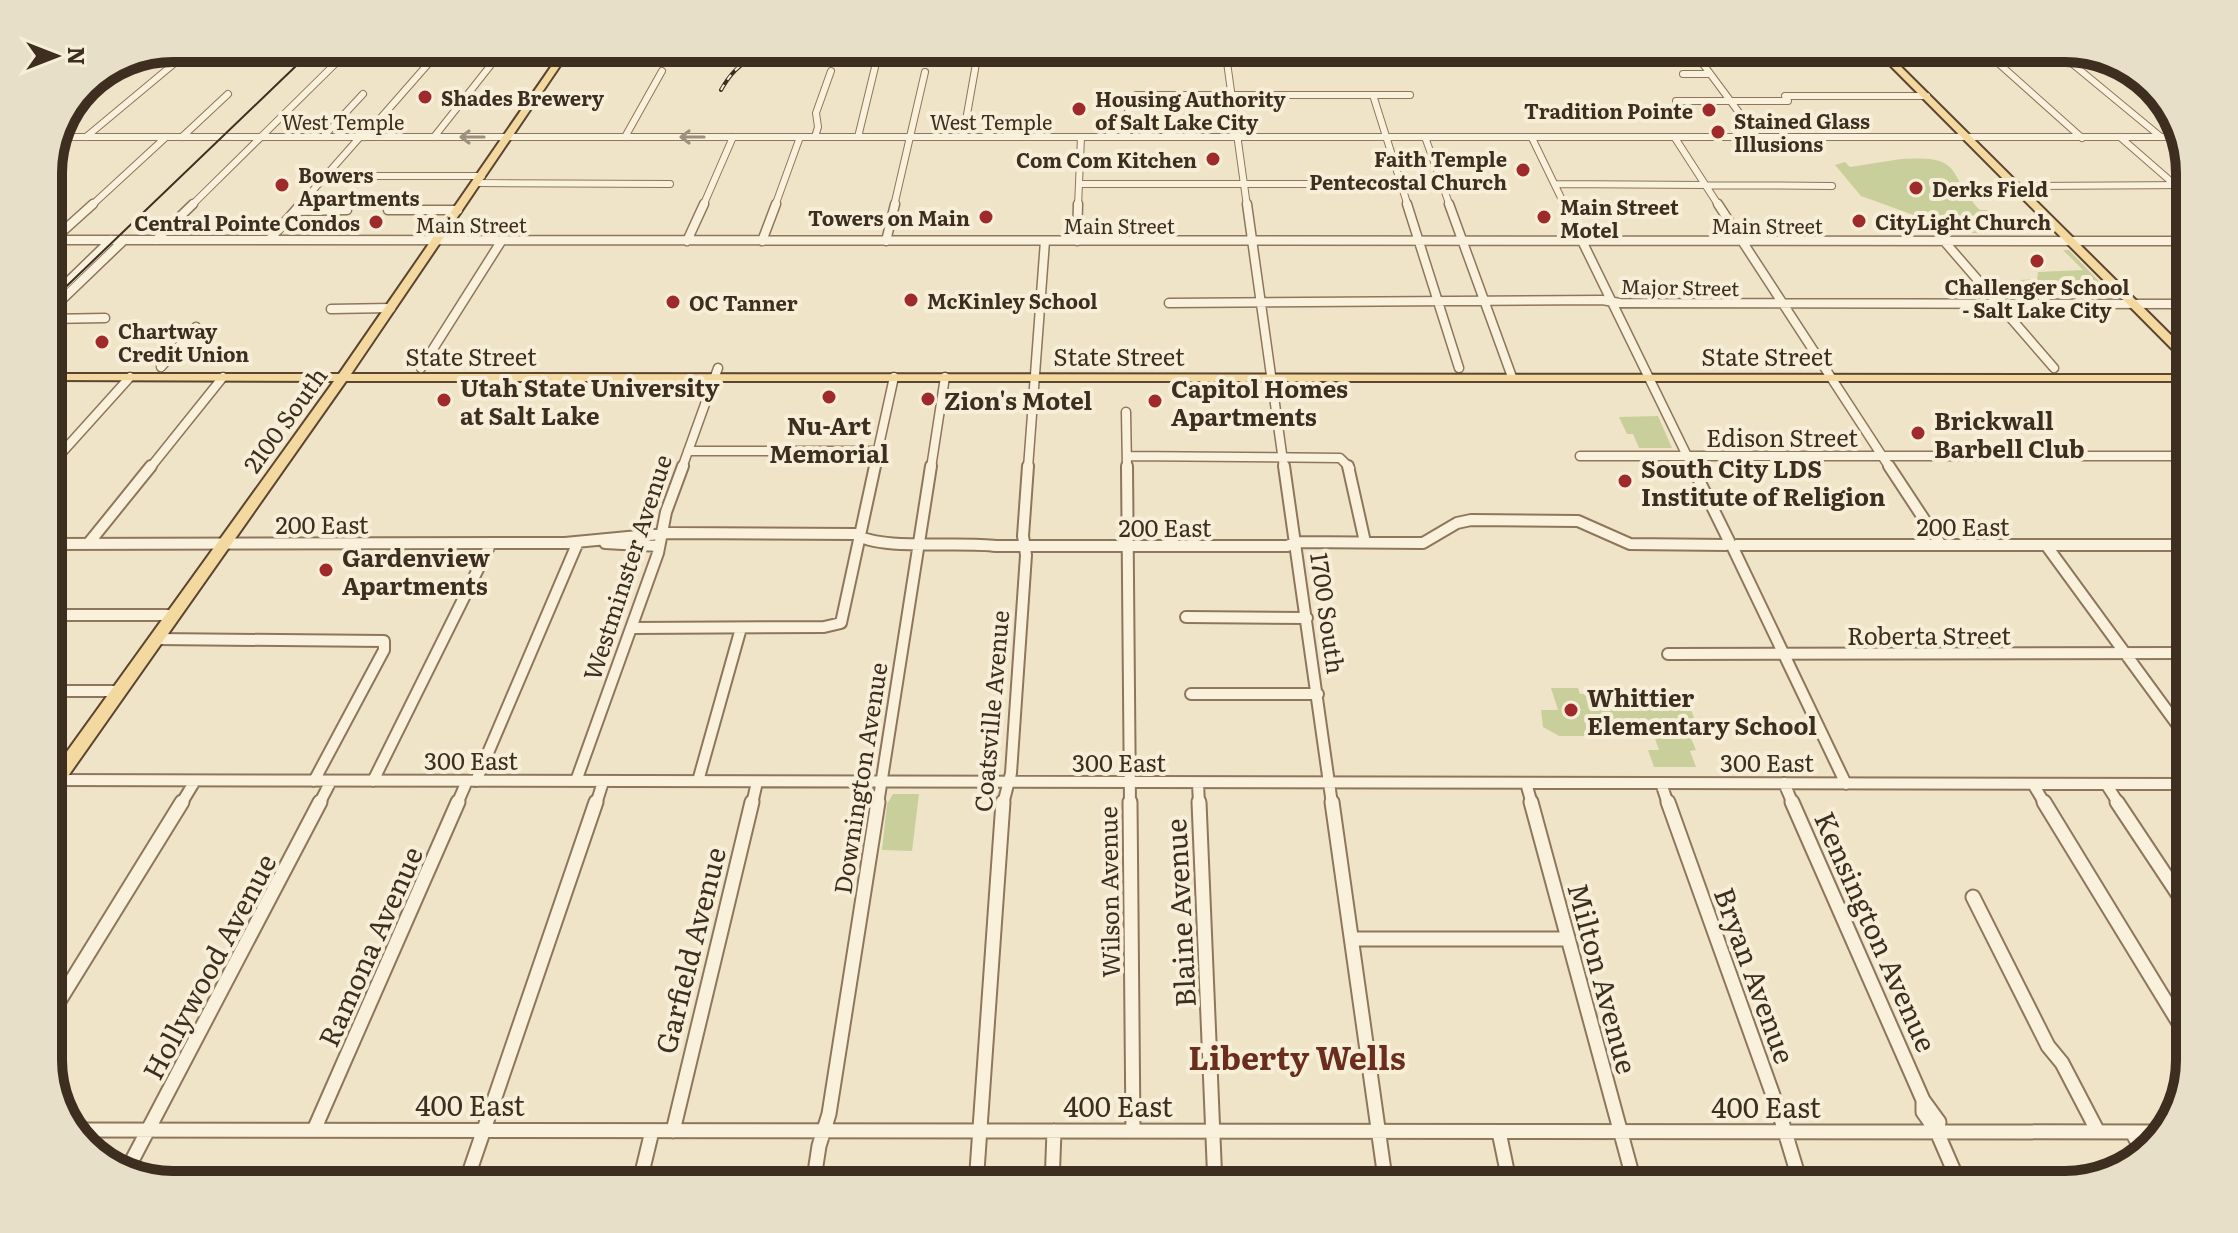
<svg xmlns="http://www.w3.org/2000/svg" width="2238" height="1233" viewBox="0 0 2238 1233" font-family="Literata,serif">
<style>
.green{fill:#c9cf9b}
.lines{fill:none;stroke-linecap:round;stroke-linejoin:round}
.minor-far3-casing{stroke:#8d765c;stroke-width:8}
.minor-far2-casing{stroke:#8d765c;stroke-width:11}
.minor-far1-casing{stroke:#8d765c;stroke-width:14}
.minor-casing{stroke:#8d765c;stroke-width:17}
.major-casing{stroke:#5b4430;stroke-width:4}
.minor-far3{stroke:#faf1dc;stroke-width:6}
.minor-far2{stroke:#faf1dc;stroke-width:8}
.minor-far1{stroke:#faf1dc;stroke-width:10}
.minor{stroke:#faf1dc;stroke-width:13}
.major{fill:#f3d9a0;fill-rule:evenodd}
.tram{stroke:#3d2e20;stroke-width:2}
.rail-casing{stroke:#3d2e20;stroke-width:4}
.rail{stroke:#f7eed8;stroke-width:2;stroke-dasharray:6;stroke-linecap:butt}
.oneway{stroke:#9c907e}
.poi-dot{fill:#9e2a2b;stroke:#f7eed8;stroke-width:3}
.labels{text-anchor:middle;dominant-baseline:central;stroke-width:8;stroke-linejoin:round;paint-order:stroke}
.far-poi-label{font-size:20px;font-weight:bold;fill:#3d2e20;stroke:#f7eed8;text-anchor:start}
.far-street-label{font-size:20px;fill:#3d2e20;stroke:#f7eed8}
.street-label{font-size:24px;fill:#3d2e20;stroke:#f7eed8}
.poi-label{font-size:24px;font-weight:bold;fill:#3d2e20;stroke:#f7eed8;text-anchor:start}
.near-street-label{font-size:28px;fill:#3d2e20;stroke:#f7eed8}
.near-neighbourhood-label{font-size:32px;font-weight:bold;fill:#6b2e1e;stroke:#f7eed8}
.rim{fill:none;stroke:#3d2e20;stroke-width:10}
</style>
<rect width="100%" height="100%" fill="#f0e4c8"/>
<path class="green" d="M1901 159C1966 155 1945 173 1980 210H1992L2010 233H1913L1910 230 1920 229 1916 222 1919 217 1861 196 1835 165 1845 162 1850 167Z
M2063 250H2069L2113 296 2014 295 2000 281 2037 279 2038 272 2083 270Z
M1658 416 1672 448H1639L1633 434H1627L1619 417Z
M1551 688H1578L1580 694H1685L1701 736H1690L1696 750 1690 751 1696 767H1654L1648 750H1659L1654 736H1559L1543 727 1541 710H1558Z
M893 794H919L912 851 882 850 887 804Z"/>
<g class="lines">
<defs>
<path id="minor-far3" d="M1225 48 1247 206
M1957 48 1966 51 2018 48
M2063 56 2161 137
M1700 60 1758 138
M1683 74H1710
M1373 95 1408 206
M1785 96H1927
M1676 101H1788
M61 137H2180
M86 137 176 62 216 48
M182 137 228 94
M323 137 363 94
M364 137 428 64
M434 137 490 66
M625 137 662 71
M815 137 818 127 816 113 831 71
M858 137 877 59
M963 137 977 58
M1127 137V114L1136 95H1410
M1425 137 1450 206
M2120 137 2190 198
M1532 138 1565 206
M1675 138 1719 206
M2082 138 1997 62 2009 57 2092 55
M325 176H482
M477 183 670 184
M1079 184H1400
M1555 184 1832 186
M2016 186 2190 185
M91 206 166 137
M191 206 342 57
M299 206 360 137
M703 206 733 137
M775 206 800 137
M894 206 925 72
M1078 206 1081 137"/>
<path id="minor-far2" d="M1247 204 1284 468
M1407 204 1459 368
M1449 204 1512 377
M1564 204 1693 468
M1718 204 1890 468
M388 210H458
M295 211 347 210
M48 240 2190 241
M53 240 93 204
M156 240 193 204
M269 240 301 204
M687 241 704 204
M762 241 776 204
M886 241 895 204
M1077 241 1078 204
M1944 241 2054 368
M48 301 111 240
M1169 303 1602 300 1620 303 2190 304
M331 309 391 308
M48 313 124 240
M48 319 105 318
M161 367 196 327
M421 368 502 240
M1126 412 1127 468
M688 451H879
M1127 456 1340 458 1350 468
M1580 456H1984
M2082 456H2190
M48 468 130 377
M150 468 223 377
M682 468 718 368
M874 468 894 377
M931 468 945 377
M1028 468 1045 241"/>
<path id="minor-far1" d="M1127 466 1130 804
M1284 466 1332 804
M1348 466 1365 542
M1692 466 1729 541
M1889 466 1941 545
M48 468 50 466
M605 543 659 546
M48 544 565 543 670 533 856 534C878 551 962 541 996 546H1287L1297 542 1423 543 1457 523 1471 520 1578 521 1630 544 1726 545
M88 544 151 466
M1737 545H2190
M2046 545 2190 742
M1733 548 1846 784
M48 615H173
M1186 617 1307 618
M631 628 824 627 841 623 875 466
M156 639 384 641V650L314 781
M1668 654 2190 653
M48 691H118
M1191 694H1318
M52 780 2190 784
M373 781 491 543
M476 781 578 542
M576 781 658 553 666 512 683 466
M698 781 741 628
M1198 783 1199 804
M1526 783 1532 804
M1661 783 1668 804
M1784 783 1793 804
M2033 784 2045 804
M2106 784 2119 804
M181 804 195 781
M319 804 331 781
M457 804 467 781
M596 804 603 782
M752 804 757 782
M878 804 931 466
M1003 804 1011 773 1026 555 1023 536 1028 466"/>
<path id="minor" d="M1130 802 1133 1131
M1199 802 1215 1185
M1332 802 1386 1185
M1531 802 1635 1185
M1668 802 1779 1112 1801 1185
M1792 802 1923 1100 1939 1122 1937 1132
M2044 802 2190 1041
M2117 802 2190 912
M1973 897 2048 1046 2062 1063 2098 1132
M1352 939H1568
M48 1019 182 802
M1923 1100V1112L1937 1132 1960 1185
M72 1130 2164 1132
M314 1130 458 802
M673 1131 752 802
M1499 1132 1510 1185
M2132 1132 2143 1152
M126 1172 320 802
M465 1185 596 802
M639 1185 652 1131
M813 1185 819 1146 829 1114 878 802
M976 1185 1003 802
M1052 1185 1054 1131"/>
<path id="major" d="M564 48H572L351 374 2190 375V381H346L54 796 48 797V778L334 381 48 380V374H339Z
M1873 48H1882L2190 354V364L2186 363Z"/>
</defs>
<use href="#minor-far3" class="minor-far3-casing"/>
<use href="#minor-far2" class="minor-far2-casing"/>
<use href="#minor-far1" class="minor-far1-casing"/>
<use href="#minor" class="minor-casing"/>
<use href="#major" class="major-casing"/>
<use href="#minor-far3" class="minor-far3"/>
<use href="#minor-far2" class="minor-far2"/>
<use href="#minor-far1" class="minor-far1"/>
<use href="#minor" class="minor"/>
<use href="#major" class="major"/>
<path class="tram" d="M161 53 2088 54
M48 304 297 65 318 56"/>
<defs>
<path id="rail" d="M170 49 273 51
M1986 53 2052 48
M721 90C741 54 761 54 799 53"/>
</defs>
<use href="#rail" class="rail-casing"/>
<use href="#rail" class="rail"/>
</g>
<defs><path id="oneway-shaft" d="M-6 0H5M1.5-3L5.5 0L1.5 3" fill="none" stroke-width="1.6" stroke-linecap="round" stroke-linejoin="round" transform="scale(2)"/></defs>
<g class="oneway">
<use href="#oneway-shaft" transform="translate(472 137) rotate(-180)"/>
<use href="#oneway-shaft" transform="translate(692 137) rotate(-180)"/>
</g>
<g class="poi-dot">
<circle cx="425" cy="97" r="8"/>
<circle cx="1079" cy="109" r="8"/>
<circle cx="1709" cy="110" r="8"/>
<circle cx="1718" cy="132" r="8"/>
<circle cx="1213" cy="159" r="8"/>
<circle cx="1523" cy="170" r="8"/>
<circle cx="282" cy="185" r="8"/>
<circle cx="1916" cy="188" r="8"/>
<circle cx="986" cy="217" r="8"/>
<circle cx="1544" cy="217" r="8"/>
<circle cx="1859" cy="221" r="8"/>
<circle cx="376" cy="222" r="8"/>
<circle cx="2037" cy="261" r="8"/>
<circle cx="911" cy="300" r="8"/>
<circle cx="673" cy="302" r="8"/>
<circle cx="102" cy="342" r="8"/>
<circle cx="829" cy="397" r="8"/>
<circle cx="928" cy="399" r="8"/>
<circle cx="444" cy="400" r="8"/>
<circle cx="1155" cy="401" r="8"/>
<circle cx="1918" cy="433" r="8"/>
<circle cx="1625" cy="481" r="8"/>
<circle cx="326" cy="570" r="8"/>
<circle cx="1571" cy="710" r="8"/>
</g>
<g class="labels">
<g class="far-poi-label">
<text x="441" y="97">Shades Brewery</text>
<text x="1095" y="98">Housing Authority<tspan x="1095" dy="23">of Salt Lake City</tspan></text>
<text x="1693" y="110" text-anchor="end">Tradition Pointe</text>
<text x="1734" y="120">Stained Glass<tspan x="1734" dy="23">Illusions</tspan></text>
<text x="1507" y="158" text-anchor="end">Faith Temple<tspan x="1507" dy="23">Pentecostal Church</tspan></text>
<text x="1197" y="159" text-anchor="end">Com Com Kitchen</text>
<text x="298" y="174">Bowers<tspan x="298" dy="23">Apartments</tspan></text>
<text x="1932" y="188">Derks Field</text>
<text x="1560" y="206">Main Street<tspan x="1560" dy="23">Motel</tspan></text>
<text x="970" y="217" text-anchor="end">Towers on Main</text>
<text x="1875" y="221">CityLight Church</text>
<text x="360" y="222" text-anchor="end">Central Pointe Condos</text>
<text x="2037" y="286" text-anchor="middle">Challenger School<tspan x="2037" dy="23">- Salt Lake City</tspan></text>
<text x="927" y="300">McKinley School</text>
<text x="689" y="302">OC Tanner</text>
<text x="118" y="330">Chartway<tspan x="118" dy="23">Credit Union</tspan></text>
</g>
<g class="far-street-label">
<text x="343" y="121">West Temple</text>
<text x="991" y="121">West Temple</text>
<text x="471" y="224">Main Street</text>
<text x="1119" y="225">Main Street</text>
<text x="1767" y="225">Main Street</text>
<text transform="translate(1680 286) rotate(1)">Major Street</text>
</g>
<g class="street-label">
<text x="471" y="355">State Street</text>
<text x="1119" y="355">State Street</text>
<text x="1767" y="355">State Street</text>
<text transform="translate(284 419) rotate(-54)">2100 South</text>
<text x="1782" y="436">Edison Street</text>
<text x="322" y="523">200 East</text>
<text x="1963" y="525">200 East</text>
<text x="1165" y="526">200 East</text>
<text transform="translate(626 567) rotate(-72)">Westminster Avenue</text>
<text transform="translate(1329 613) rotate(82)">1700 South</text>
<text x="1929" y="634">Roberta Street</text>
<text transform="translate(990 711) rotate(-85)">Coatsville Avenue</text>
<text x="471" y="759">300 East</text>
<text x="1119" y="761">300 East</text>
<text x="1767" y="761">300 East</text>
<text transform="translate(859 778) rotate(-81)">Downington Avenue</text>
<text transform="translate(1108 892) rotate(-91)">Wilson Avenue</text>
</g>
<g class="poi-label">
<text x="460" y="386">Utah State University<tspan x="460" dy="28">at Salt Lake</tspan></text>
<text x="1171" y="387">Capitol Homes<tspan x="1171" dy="28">Apartments</tspan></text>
<text x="944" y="399">Zion's Motel</text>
<text x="1934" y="419">Brickwall<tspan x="1934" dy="28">Barbell Club</tspan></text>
<text x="829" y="424" text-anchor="middle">Nu-Art<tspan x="829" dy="28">Memorial</tspan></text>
<text x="1641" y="467">South City LDS<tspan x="1641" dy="28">Institute of Religion</tspan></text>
<text x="342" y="556">Gardenview<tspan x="342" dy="28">Apartments</tspan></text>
<text x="1587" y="696">Whittier<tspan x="1587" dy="28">Elementary School</tspan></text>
</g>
<g class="near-street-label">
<text transform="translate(1179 913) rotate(-93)">Blaine Avenue</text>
<text transform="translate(1877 931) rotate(66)">Kensington Avenue</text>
<text transform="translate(369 946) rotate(-66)">Ramona Avenue</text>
<text transform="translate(689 950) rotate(-76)">Garfield Avenue</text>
<text transform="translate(208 966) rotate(-62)">Hollywood Avenue</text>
<text transform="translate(1756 975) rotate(70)">Bryan Avenue</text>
<text transform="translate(1604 978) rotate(75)">Milton Avenue</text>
<text x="470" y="1104">400 East</text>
<text x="1118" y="1105">400 East</text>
<text x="1766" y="1106">400 East</text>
</g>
<g class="near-neighbourhood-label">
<text x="1297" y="1056">Liberty Wells</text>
</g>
</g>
<path d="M0 0H2238V1233H0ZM173 62H2065A111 111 0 0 1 2176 173V1060A111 111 0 0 1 2065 1171H173A111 111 0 0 1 62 1060V173A111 111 0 0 1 173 62Z" fill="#e8dfc9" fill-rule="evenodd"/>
<path class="rim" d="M173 62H2065A111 111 0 0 1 2176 173V1060A111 111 0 0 1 2065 1171H173A111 111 0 0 1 62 1060V173A111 111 0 0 1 173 62Z"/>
<g transform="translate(56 56) rotate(90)" stroke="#f7eed8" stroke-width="6" paint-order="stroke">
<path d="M0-6L14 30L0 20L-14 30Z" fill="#3d2e20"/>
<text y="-12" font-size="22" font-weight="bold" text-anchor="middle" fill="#3d2e20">N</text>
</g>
</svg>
